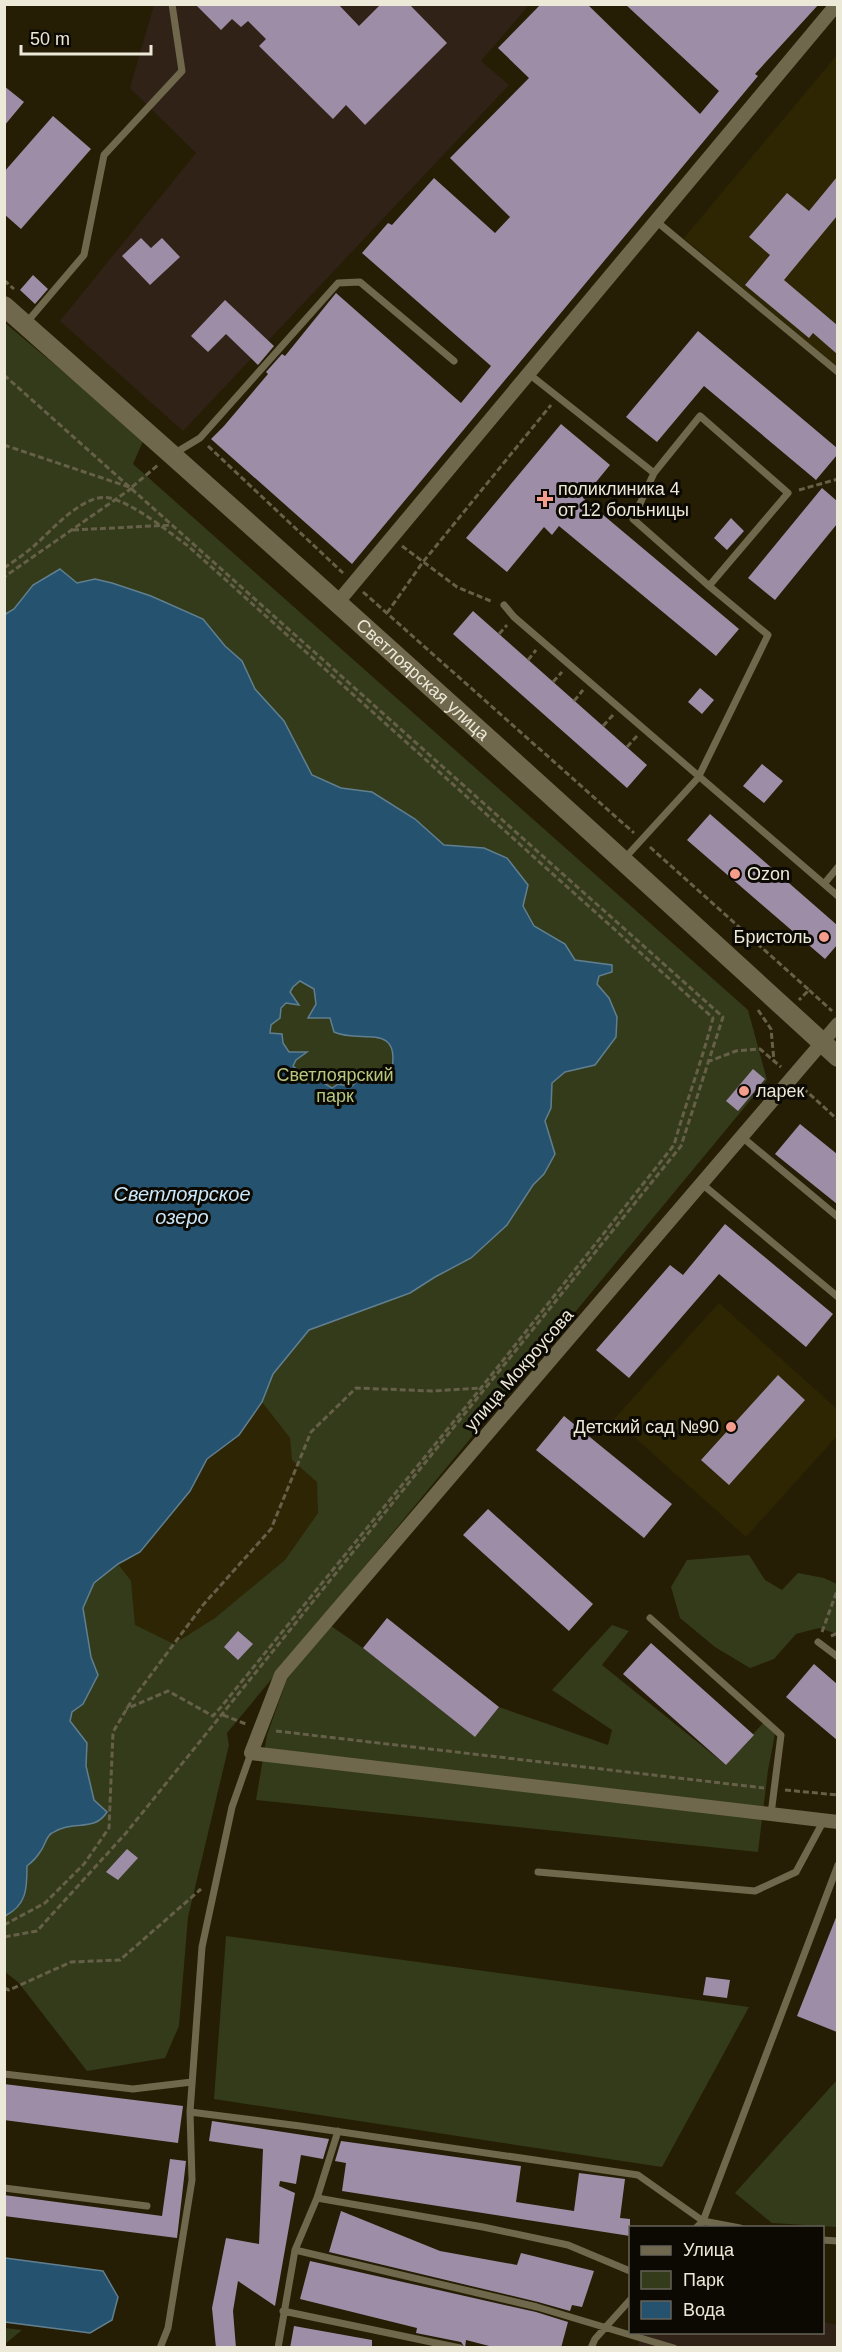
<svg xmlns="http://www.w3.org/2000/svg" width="842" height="2352" viewBox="0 0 842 2352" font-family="Helvetica,sans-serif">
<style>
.built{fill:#2e2602}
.industrial{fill:#312217}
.green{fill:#333b1a}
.sand{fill:#2d2504}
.water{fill:#25526f;stroke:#617f8f;stroke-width:1.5;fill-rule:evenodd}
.building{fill:#9e8da7}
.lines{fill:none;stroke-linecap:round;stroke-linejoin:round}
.path{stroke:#666049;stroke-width:3;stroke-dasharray:6 3;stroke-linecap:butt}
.lane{stroke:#6f684c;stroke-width:7}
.street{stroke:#6f684c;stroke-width:14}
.secondary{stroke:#6f684c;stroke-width:20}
.poi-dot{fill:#f49d8c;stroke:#0b0902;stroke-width:2}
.labels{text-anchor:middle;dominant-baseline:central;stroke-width:6;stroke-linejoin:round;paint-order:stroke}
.poi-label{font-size:18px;fill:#ede9d9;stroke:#0b0902;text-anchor:start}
.street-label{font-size:18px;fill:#ede9d9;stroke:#0b0902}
.park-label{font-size:18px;fill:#b7c97f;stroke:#0b0902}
.water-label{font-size:20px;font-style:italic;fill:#cbe7fa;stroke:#0b0902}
</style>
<rect width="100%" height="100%" fill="#251e04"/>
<path class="built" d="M837 55V367L684 238Z
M719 1303 837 1409V1436L746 1537 614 1419Z"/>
<path class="industrial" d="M154 5H529L481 61 509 85 183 431 60 321 196 153 130 88Z
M823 2322 837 2325V2347L637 2348 643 2333 822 2332Z"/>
<path class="green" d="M5 323 144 439 133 464 748 1010 767 1080 227 1733 229 1745 188 1917 179 2026 165 2058 87 2071 18 1982 5 1972Z
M749 1555 765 1580 782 1590 798 1573 824 1578 837 1584V1634L819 1628 796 1634 774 1659 750 1668 715 1647 680 1618 671 1587 687 1560Z
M612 1625 629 1631 602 1665 726 1765 763 1723 775 1734 768 1770 758 1852 256 1800 267 1735 287 1679 331 1626 363 1648 475 1737 499 1707 608 1745 612 1730 552 1690Z
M226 1936 749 2007 662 2167 214 2099Z
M837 2080V2227L772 2223 735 2193Z
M5 2328 22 2330 5 2344Z"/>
<path class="sand" d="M262 1402 290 1438 292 1460 317 1482 318 1513 285 1560 215 1618 174 1644 135 1625 131 1581 118 1564 140 1552 190 1491 207 1459 239 1435Z"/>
<path class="water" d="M60 569 77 583 95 579 112 583 151 596 203 619 225 646 242 661 255 689 284 721 312 775 341 788 372 792 415 819 444 845 484 848 507 858 528 885 523 906 534 926 565 944 575 960 612 965V972L599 976 597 984 609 998 617 1017 616 1037 595 1065 565 1072 552 1083 551 1108 545 1121 555 1154 544 1174 533 1185 507 1225 471 1258 435 1277 410 1293 309 1330 273 1374 262 1402 239 1435 207 1459 190 1491 140 1552 118 1564 94 1583 83 1608 91 1657 98 1675 83 1704 72 1712 70 1721 87 1743 86 1766 94 1800 107 1812C94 1833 73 1819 52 1833 46 1836 45 1846 40 1852 37 1857 32 1862 27 1866 27 1888 27 1905 5 1916L4 615 14 609 33 585ZM300 981 314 989 316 1004 308 1018H330L334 1032C359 1044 400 1022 392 1068L374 1078H361L351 1087 338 1084 332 1088 322 1082 319 1074 311 1069 308 1073 300 1072 293 1066 296 1060 307 1052H289L283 1043 282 1034 270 1033 271 1025 280 1018 281 1008 286 1003 299 1005 290 992 293 987Z
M5 2258 103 2271 118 2297 112 2320 90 2333 5 2322Z"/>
<path class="building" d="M195 4H338L359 26 381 4H409L447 43 365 125 346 105 333 119 259 46 266 39 248 21 241 27 232 19 221 30Z
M541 4H587L700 114 719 91 625 4H819L755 74 758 76 352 564 211 439 224 426 268 374 266 372 282 354 285 356 336 293 461 403 491 366 362 253 388 223 392 225 434 178 495 233 510 217 450 158 529 78 498 48Z
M4 86 24 102 4 126Z
M53 116 91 149 21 229 4 214V172Z
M837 177V216L784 280 837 325V354L813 333 809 338 745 285 770 255 749 237 787 193 809 211Z
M141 238 151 248 162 238 180 257 150 285 122 256Z
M33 275 48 289 35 304 20 290Z
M225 300 274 346 258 365 226 334 208 352 191 336Z
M698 331 837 448V455L816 480 704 386 657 442 626 417Z
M561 424 610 465 583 498 739 629 716 656 559 526 552 535 544 527 507 572 466 538Z
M822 488 837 501V524L775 600 748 578Z
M731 518 744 531 727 550 714 538Z
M473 611 647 765 627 788 453 634Z
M700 688 714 700 702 714 688 702Z
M762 764 783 781 764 803 743 786Z
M710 814 837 925V945L825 959 687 840Z
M753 1069 765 1079 738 1111 726 1101Z
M800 1124 837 1154V1204L775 1154Z
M725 1224 833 1314 806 1347 719 1274 629 1378 596 1350 670 1265 683 1275Z
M778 1375 805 1400 729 1485 701 1460Z
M564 1416 672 1504 644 1538 536 1450Z
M488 1509 593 1604 569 1631 463 1535Z
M387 1618 499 1707 475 1737 363 1648Z
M238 1631 253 1644 238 1660 224 1647Z
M651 1643 754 1735 726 1765 623 1674Z
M814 1664 837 1684V1740L786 1697Z
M127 1849 138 1858 118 1880 106 1872Z
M837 1915V2032L797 2016Z
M706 1977 730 1980 727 1998 703 1995Z
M4 2084 183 2106 178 2143 4 2120Z
M212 2121 329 2139 323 2159 301 2155 296 2184 280 2181 279 2186 295 2193 275 2306 238 2281 233 2311 236 2348H216L212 2308 226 2238 259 2244 263 2149 209 2141Z
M341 2141 521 2166 516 2202 574 2211 579 2173 625 2179 620 2218 630 2219V2236L342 2191 346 2163 335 2161Z
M170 2159 186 2161 177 2238 4 2216V2195L162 2216Z
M341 2211 440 2251 517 2265 521 2253 594 2271 582 2307 572 2305 570 2311 538 2302 329 2252Z
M310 2261 536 2312 568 2322 561 2348H497L466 2340 465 2348 461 2342 416 2333 417 2328 300 2299Z
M294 2326 372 2340V2348H290Z"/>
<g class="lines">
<path class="path" d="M4 280 14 289
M4 375 723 1017 681 1146 126 1833 37 1931 4 1937
M4 445 132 488 4 577
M208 446 343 573
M132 487 158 465
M799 490 838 479
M73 530 172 525
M402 546 457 587 493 602
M4 568C14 561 25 554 34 546 51 531 84 492 110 498 136 505 166 530 188 546L713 1018C702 1061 686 1102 674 1145L481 1388 221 1707 213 1716 168 1691 126 1709
M363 592 634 833
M387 613 423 562 551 405
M499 634 507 625
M528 660 536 650
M553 682 562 672
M574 701 583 690
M603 726 613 715
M627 747 637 736
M650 847 809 990 799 1000
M809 990 832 1011
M758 1010 771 1029 774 1061
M707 1062 736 1051 760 1049 781 1067
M803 1088 838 1120
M822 1632 838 1588
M831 1636 838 1633
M223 1715 246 1724
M276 1731 764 1788
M785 1790 838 1795
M4 1925 45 1903 84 1864 109 1828 113 1732 132 1700 203 1605 271 1529 311 1432 356 1388 432 1391 481 1388
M4 1988 9 1990 71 1962 120 1960 201 1889"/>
<path class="lane" d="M656 221 838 372
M27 322 84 255 104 155 182 71 172 4
M529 374 654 473 700 416 788 493 709 586 633 519 654 473
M175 453 200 438 338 283 360 282 454 361
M504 605 514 617 838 896
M624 859 698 778 768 635 709 586
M824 884 838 867
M742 1137 838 1217
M702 1184 838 1297
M650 1618 781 1735 771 1814
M818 1642 838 1657
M538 1872 755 1891 796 1872 824 1820
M4 2074 133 2089 192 2082
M190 2112 300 2126 638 2175 703 2221 740 2228
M338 2131 317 2198 483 2227 568 2245 630 2271
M4 2188 147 2206
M317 2198 295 2250 537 2307 674 2348
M696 2228 703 2221 838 1865
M822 2240 838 2241
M283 2311 460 2348
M160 2348 168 2328 192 2180 190 2112 202 1947 232 1807 251 1753
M278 2348 295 2250
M591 2348 595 2339 630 2300"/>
<path class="street" d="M338 602 837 4
M838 1024 281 1675 251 1753 838 1822"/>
<path class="secondary" id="s1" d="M4 306C285 554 562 804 838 1057"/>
</g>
<g class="poi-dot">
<path d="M542 490h6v6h6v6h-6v6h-6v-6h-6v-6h6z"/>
<circle cx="735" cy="874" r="6"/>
<circle cx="824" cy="937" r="6"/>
<circle cx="744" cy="1091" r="6"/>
<circle cx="731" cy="1427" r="6"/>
</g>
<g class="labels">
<g class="poi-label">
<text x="558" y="489">поликлиника 4<tspan x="558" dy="21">от 12 больницы</tspan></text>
<text x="747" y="874">Ozon</text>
<text x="812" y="937" text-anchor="end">Бристоль</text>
<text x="756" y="1091">ларек</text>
<text x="719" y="1427" text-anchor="end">Детский сад №90</text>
</g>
<g class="street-label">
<text stroke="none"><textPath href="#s1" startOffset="561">Светлоярская улица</textPath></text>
<text transform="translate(519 1370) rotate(-49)">улица Мокроусова</text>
</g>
<g class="park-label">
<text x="335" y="1075">Светлоярский<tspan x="335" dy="21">парк</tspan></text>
</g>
<g class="water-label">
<text x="182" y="1194">Светлоярское<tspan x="182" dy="23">озеро</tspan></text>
</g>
</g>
<rect width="842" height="2352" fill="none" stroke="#ede9d9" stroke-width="12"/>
<rect x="629" y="2226" width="195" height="108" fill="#0b0902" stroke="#656358" stroke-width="1.5"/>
<rect x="641" y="2246" width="30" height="9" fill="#6f684c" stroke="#656358" stroke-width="1.5"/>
<text x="683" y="2256" font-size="18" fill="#ede9d9">Улица</text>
<rect x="641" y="2271" width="30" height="18" fill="#333b1a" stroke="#656358" stroke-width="1.5"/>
<text x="683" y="2286" font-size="18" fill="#ede9d9">Парк</text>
<rect x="641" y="2301" width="30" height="18" fill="#25526f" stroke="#656358" stroke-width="1.5"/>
<text x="683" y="2316" font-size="18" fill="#ede9d9">Вода</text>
<path d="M21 45v9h130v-9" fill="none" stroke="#ede9d9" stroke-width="3"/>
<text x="30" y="45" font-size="18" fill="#ede9d9" stroke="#0b0902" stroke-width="4.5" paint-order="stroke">50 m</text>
</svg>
